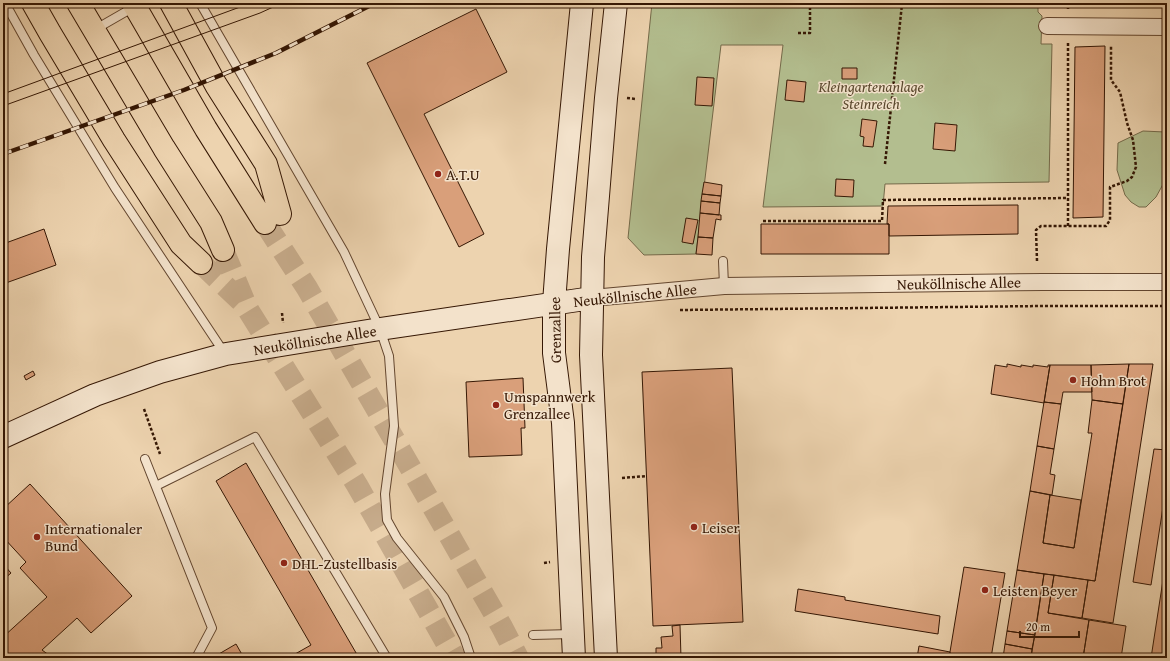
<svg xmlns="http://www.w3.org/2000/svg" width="1170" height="661" viewBox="0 0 1170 661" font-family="'Gentium Book Plus',serif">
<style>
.green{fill:#b3be8f;stroke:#746a4a}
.building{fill:#d99f7a;stroke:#351704}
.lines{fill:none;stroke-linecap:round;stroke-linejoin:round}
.highway-tunnel{stroke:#c8ad8d;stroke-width:22;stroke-dasharray:22 11;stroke-linecap:butt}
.lane-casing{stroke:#63462f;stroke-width:10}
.street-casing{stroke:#63462f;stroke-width:18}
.secondary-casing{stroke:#351704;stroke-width:24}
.highway-casing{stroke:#351704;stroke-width:24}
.path{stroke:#351704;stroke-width:2.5;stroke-dasharray:3 2;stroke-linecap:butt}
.lane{stroke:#f3e2cb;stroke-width:8}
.street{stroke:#f3e2cb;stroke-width:16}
.secondary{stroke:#f3e2cb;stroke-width:22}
.highway{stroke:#edd3af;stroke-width:22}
.tram{stroke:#351704;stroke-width:1}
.rail-casing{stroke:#351704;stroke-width:4.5}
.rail{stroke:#f3e2cb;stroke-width:3;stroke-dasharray:9;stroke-linecap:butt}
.poi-dot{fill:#8f2418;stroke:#f3e2cb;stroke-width:1.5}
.labels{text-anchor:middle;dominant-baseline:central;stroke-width:3;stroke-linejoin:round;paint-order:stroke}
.park-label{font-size:15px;font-style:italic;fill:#5b492e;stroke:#f3e2cb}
.poi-label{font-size:15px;fill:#351704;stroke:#f3e2cb;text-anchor:start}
.street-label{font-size:15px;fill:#351704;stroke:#f3e2cb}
</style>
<rect width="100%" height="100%" fill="#edd3af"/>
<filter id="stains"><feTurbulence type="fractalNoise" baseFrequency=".005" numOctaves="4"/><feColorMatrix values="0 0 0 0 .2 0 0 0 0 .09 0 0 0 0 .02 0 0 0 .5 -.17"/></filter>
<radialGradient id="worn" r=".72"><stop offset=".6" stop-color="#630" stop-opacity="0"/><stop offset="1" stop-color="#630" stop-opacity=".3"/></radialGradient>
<path class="green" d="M652 3H1038V12L1042 16 1041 44H1052L1049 182 885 184 883 206 763 207 783 45H721L696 254 644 255 628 238Z
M1143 131 1165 132 1167 137V177L1156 197 1146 207H1139L1131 202 1125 195 1117 170 1118 143Z"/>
<path class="building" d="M476 9 507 72 424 114 484 234 459 247 367 63Z
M1105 46 1103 217 1073 218 1075 47Z
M842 68H857V79H842Z
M697 77 714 78 712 106 695 105Z
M787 80 806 82 804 102 785 100Z
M862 119 877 121 873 147 863 146 864 137 860 136Z
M935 123 957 125 955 151 933 149Z
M836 179 854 180 853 197 835 196Z
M704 182 722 185 721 196 702 194Z
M702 194 721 196 720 203 701 201Z
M701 201 720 203 719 215 700 213Z
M1018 205V234L889 236V224H887L888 206Z
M700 213 721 215V220L716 219 713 238 698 237Z
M686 218 698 220 693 244 682 242Z
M761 224H889V254H761Z
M44 229 56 265 3 284V244Z
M698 237 713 238 712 255 696 254Z
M1007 364 1021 367V365L1033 367V365L1048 367V365H1050L1044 403 991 394 995 365 1007 367Z
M1129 364 1123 404 1092 400 1091 365Z
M1129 364H1153L1113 623 1082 618 1088 580 1095 581Z
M1050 365H1091L1092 392H1063L1061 404 1044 402Z
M732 368 743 622 653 626 642 372Z
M33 371 35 375 26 380 24 376Z
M523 378 525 428H521L522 455 469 457 466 382Z
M1092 400 1123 404 1095 581 1017 570 1030 491 1050 495 1043 543 1074 548 1092 433H1088Z
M1044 402 1061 404 1054 449 1037 446Z
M1037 446 1054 449 1050 474 1055 475 1052 495 1030 491Z
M1154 449 1167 450 1165 467 1167 468V481L1151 585 1133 582Z
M246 463 359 658H288L311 645 216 481Z
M30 484 132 596 91 633 77 618 42 650 53 658H4L3 657V637L47 597 20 568 26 562 3 537V509Z
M1050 495 1081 500 1074 548 1043 543Z
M1167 554V658H1151Z
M3 564 11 573 3 580Z
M964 567 1005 573 991 658H949Z
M1017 570 1044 574 1035 635 1007 631Z
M1044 574 1054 575 1048 613 1089 620 1083 658H1031Z
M1054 575 1088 580 1082 618 1048 613Z
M798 589 845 597V600L940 616 938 634 795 611Z
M1089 620 1126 626 1121 658H1083Z
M680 625 681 658H656V648H662L661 637 673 636 672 626Z
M1007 631 1035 635 1032 649 1005 644Z
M236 644 244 658H212Z
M1005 644 1032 649 1031 658H1003Z
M919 646 950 652 949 658H917Z"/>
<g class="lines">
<path class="highway-tunnel" d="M265 223 307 288 502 627 518 658
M223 250 247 308 357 485 455 658
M201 263 241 301"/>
<defs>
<path id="lane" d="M5 3 34 55 115 188 225 354
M200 3 344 252 380 329 389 356 394 426 385 494 387 520 397 538 444 597 464 637 471 658
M94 30 134 7
M723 261 724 286
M145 459 212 628 196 658
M156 486 255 437 387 658
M533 635 572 634"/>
<path id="street" d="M1047 26 1167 27
M592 298 724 286 1043 282H1167"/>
<path id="secondary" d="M3 437 95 395 160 372 226 354 380 329 592 298
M574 658 563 423 554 353V303L558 249 582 3
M606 658 591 355 593 257 606 98 616 3"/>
<path id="highway" d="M33 3 50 33 114 140 181 244 201 263
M78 3 164 148 211 222 223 250
M133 3 206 129 265 223
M171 3 216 85 266 164 280 214"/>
</defs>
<use href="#lane" class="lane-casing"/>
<use href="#street" class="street-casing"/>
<use href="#secondary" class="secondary-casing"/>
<use href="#highway" class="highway-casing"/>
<path class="path" d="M1068 9V3
M798 33H810V4L1038 6
M1068 43V227
M627 98 636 99
M885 164 902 4
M763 221H882L883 200 1068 198
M1037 261 1036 230 1041 226H1106L1110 220V187L1127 181 1132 177 1136 167 1133 140 1127 123 1120 92 1111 80V45
M680 310 1043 306H1167
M282 313 283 323
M144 409 160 454
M622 478 647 476
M544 563 550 562"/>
<use href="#lane" class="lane"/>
<use href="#street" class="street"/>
<use href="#secondary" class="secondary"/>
<use href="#highway" class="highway"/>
<path class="tram" d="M3 94 251 3
M3 106 260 13 282 3"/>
<defs>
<path id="rail" d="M3 154 184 90 276 53 375 3"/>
</defs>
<use href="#rail" class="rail-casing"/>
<use href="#rail" class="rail"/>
</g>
<g class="poi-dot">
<circle cx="438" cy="174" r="4"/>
<circle cx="1073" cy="380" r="4"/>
<circle cx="496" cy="405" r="4"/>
<circle cx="694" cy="527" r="4"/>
<circle cx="37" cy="537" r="4"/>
<circle cx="284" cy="563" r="4"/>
<circle cx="985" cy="590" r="4"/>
</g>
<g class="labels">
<g class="park-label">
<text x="871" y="86">Kleingartenanlage<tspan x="871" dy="17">Steinreich</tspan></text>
</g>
<g class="poi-label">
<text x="446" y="174">A.T.U</text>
<text x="1081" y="380">Hohn Brot</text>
<text x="504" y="396">Umspannwerk<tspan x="504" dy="17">Grenzallee</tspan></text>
<text x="702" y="527">Leiser</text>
<text x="45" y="528">Internationaler<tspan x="45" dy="17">Bund</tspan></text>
<text x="292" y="563">DHL-Zustellbasis</text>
<text x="993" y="590">Leisten Beyer</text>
</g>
<g class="street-label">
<text transform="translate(959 283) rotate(-1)">Neuköllnische Allee</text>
<text transform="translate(635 295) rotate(-6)">Neuköllnische Allee</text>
<text transform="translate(555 330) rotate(-91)">Grenzallee</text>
<text transform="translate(315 340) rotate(-9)">Neuköllnische Allee</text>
</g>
</g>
<rect width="1170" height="661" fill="none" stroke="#edd3af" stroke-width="16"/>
<rect x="4" y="4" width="1162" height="653" fill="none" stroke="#351704" stroke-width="2"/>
<rect x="8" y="8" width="1154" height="645" fill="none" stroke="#351704"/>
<path d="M1020 631v6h59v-6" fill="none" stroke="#351704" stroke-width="2"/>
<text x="1026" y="631" font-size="12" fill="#351704" stroke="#f3e2cb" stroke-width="3" paint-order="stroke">20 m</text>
<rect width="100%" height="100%" filter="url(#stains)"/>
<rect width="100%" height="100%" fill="url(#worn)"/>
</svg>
